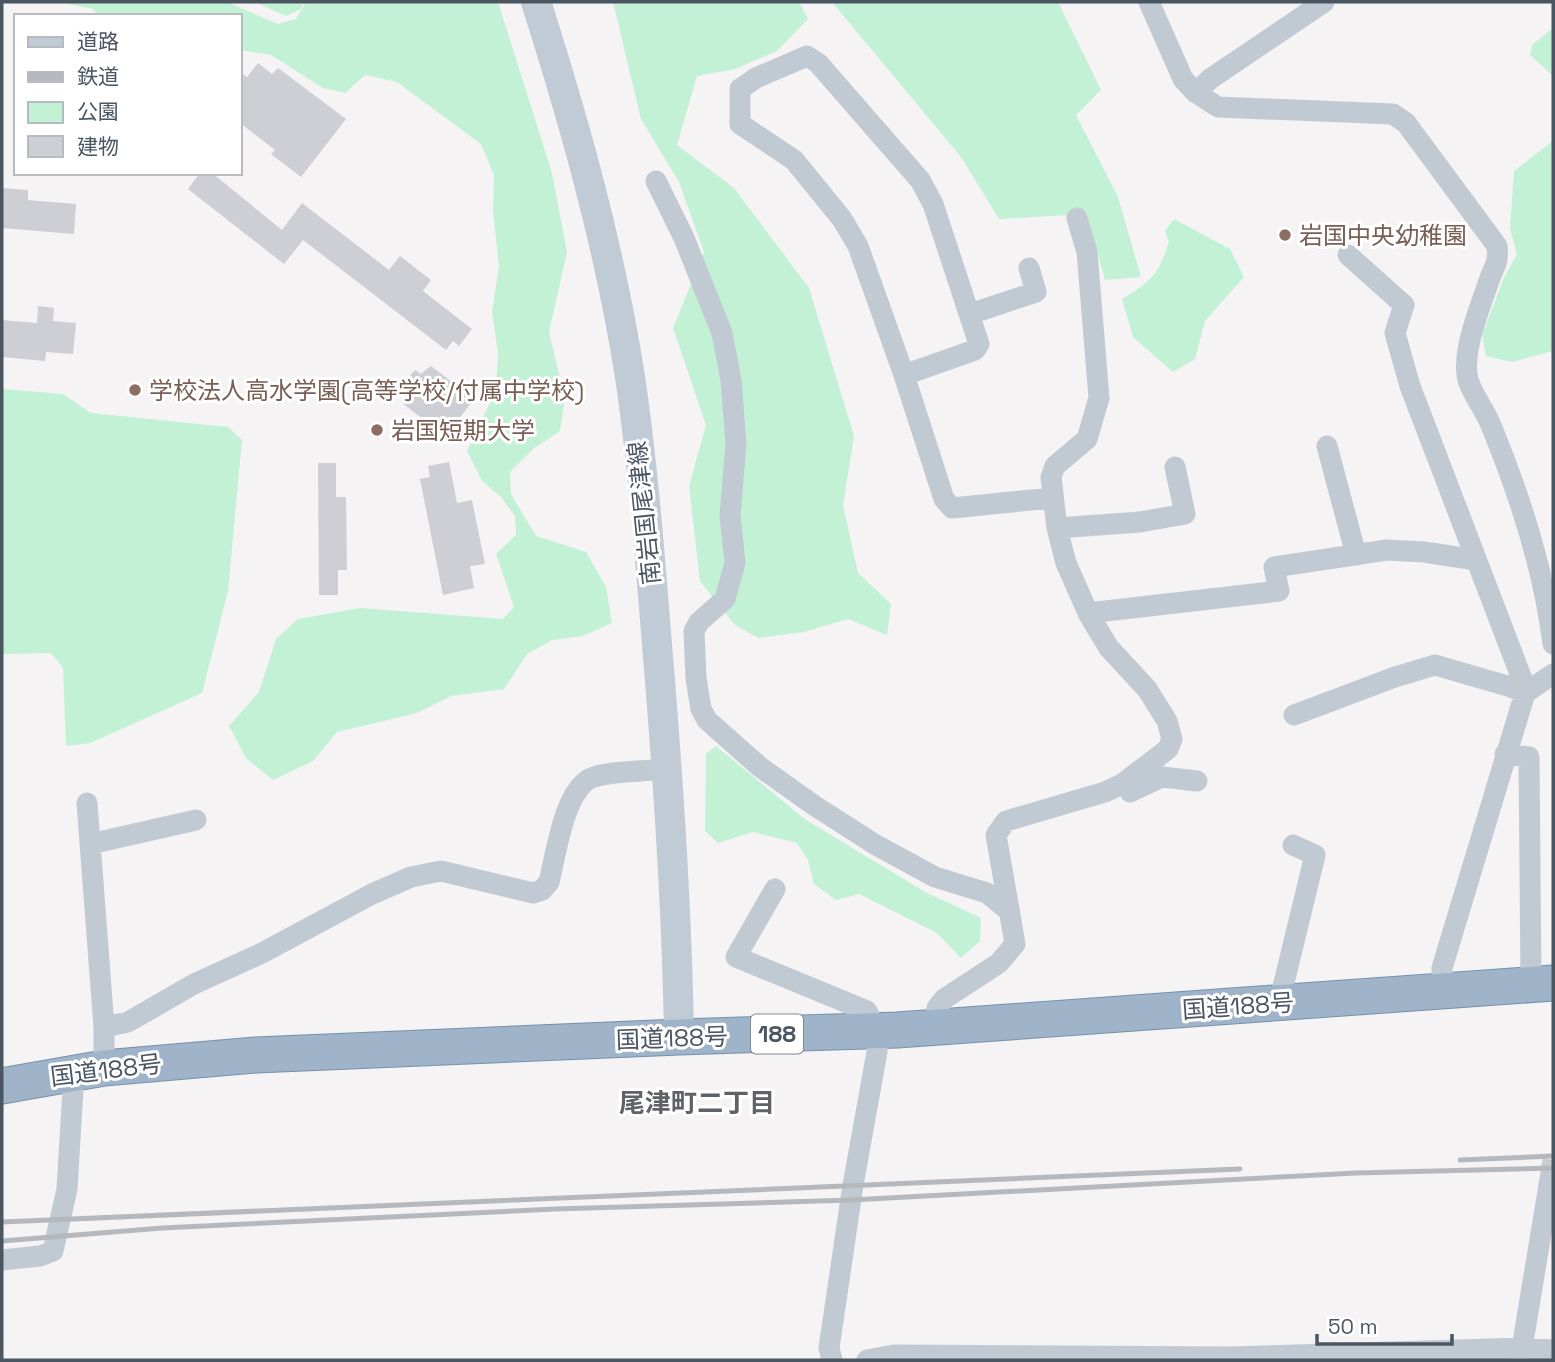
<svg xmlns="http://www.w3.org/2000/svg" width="1555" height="1362" viewBox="0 0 1555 1362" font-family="'Space Grotesk','Noto Sans JP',sans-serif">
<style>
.green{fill:#c3f1d5}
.building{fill:#cdcfd5}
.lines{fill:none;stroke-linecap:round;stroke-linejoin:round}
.minor-tunnel{stroke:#caccce;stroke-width:21;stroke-dasharray:21 10;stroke-linecap:butt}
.trunk-casing{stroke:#7690ad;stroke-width:37}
.minor{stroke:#c1cad2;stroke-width:21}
.secondary{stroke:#c1cbd6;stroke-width:30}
.trunk{stroke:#9fb4c9;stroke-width:35}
.rail{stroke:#b5b8bd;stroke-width:5}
.education-dot{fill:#8d6e63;stroke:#fff;stroke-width:2.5}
.labels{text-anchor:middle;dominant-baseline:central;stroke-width:6;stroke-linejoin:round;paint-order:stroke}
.shield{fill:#fff;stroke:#808990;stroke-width:2}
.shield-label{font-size:23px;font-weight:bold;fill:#4a5661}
.education-label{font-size:24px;fill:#785e54;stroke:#fff;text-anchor:start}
.street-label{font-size:24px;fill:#4a5661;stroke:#fff}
.neighbourhood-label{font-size:26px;font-weight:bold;fill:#5f6368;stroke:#fff}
</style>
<rect width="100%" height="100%" fill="#f5f3f3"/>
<path class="green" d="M59 2H227L278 24 296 19 306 2H498L552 173 567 252 549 332 565 399 560 431 533 449 510 472 511 494 536 536 586 552 606 587 612 623 583 636 552 640 527 654 504 689 451 696 417 713 337 732 313 761 273 780 246 758 229 726 259 692 276 639 298 619 360 608 503 619 514 607 496 554 516 535 515 516 501 497 482 481 467 451 496 390 498 353 492 312 499 267 493 211 494 175 481 144 397 82 365 75 345 93 323 88 271 55 240 50V16H99L93 9Z
M255 2H303L301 9 286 16Z
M613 2H799L808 19 777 51 735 69 697 76 677 145 734 188 809 288 854 436 843 505 858 573 891 604 887 635 848 619 804 632 758 638 734 624 700 581 689 486 706 425 673 328 704 252 679 182 641 119Z
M832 2H1058L1101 90 1076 115 1118 197 1141 277 1105 280 1087 214 999 219 961 157Z
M1553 28V76L1530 55 1532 45Z
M1553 141V351L1512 362 1486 356 1482 335 1504 278 1517 254 1510 229 1514 171Z
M1174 219 1230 249 1244 277 1205 321 1195 359 1173 372 1133 337 1122 299C1152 281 1158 275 1169 242L1165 231Z
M2 389 63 394 91 413 228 427 242 440 228 591 202 693 90 743 66 746 63 668 51 653 2 654Z
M716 746 806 820 927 893 981 918 980 941 961 958 937 933 859 894 836 900 814 884 808 860 797 843 753 832 718 843 705 831 706 754Z"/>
<path class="building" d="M258 63 272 74 278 68 346 119 301 177 271 154 275 150 240 123V72L247 77Z
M200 173H212L282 230 302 203 389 270 400 256 431 280 423 291 472 329 459 346 453 341 446 350 303 240 284 264 188 189Z
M2 188 28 190V200L76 204 74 234 2 228Z
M38 306 54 308 53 321 76 323 73 354 46 352 45 361 2 357V320L37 323Z
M431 366 474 399 446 436 403 404 406 392 401 386 415 370 421 374Z
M449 462 457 503 472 500 485 564 470 566 474 588 443 595 420 479 430 477 428 466Z
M318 463H336V497H346L347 570H338V595H319Z"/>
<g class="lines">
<path class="minor-tunnel" d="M1550 1179 1553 1160"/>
<defs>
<path id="trunk" d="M2 1086 104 1068 256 1055 679 1037 897 1030 1553 983"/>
</defs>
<use href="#trunk" class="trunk-casing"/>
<path class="minor" d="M1149 2 1183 79 1196 93 1218 107 1393 114 1406 123 1497 246C1499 263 1494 266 1489 281 1480 307 1461 353 1468 380 1473 396 1486 411 1492 428 1520 496 1544 571 1553 644
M807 56 818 63 920 180 933 204 979 344 975 350 904 375 858 246 842 219 794 160 740 124V89L756 78Z
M1196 93 1210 79 1324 2
M656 181 684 238 722 333 731 380 736 444 730 515 735 563 725 599 699 622 694 631 696 678 701 709 707 720 760 767 815 806 876 845 935 877 987 893 1010 912
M1348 255 1404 305 1395 333 1410 386 1522 679 1525 693 1442 968V990
M970 314 1036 292 1029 268
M904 375 944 499 952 508 1051 498
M1327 446 1356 555
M1057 528 1140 522 1185 514 1175 467
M1089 615 1097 612 1279 591 1274 567 1387 550 1424 552 1476 560
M1294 715 1395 677 1435 665 1511 687 1525 693 1553 674
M1505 754 1529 757 1531 984
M1130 792 1162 777 1197 781
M87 803 104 1027V1068
M90 844 196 820
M775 889 736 957 867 1011 876 1031 877 1052 853 1185 829 1348 832 1360
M1282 1003V991L1315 855 1293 845
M104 1027 128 1022 194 984 262 953 372 894 411 877 441 871 533 893 542 890 549 882C556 854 564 791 591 778 607 771 648 771 667 769
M934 1028 937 1008 944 999 999 963 1015 944 996 835 1006 821 1105 792 1122 784 1168 749 1172 739 1167 721 1147 689 1109 648 1089 615 1066 563 1057 528 1051 477 1055 466 1087 439 1099 398 1087 252 1077 218
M2 1260 40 1256 53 1251 67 1189 74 1072
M1522 1348 1550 1179
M867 1360 894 1355 1231 1357 1522 1348 1553 1350"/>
<path class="secondary" d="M536 2C575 124 610 249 630 377 643 465 650 556 657 645 668 775 677 906 679 1037"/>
<use href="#trunk" class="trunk"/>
<path class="rail" d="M1460 1160 1553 1156
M2 1222 1240 1169
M2 1241 162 1228 555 1209 851 1200 1356 1173 1553 1168"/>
</g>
<g class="education-dot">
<circle cx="1285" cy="235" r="7"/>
<circle cx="135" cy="390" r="7"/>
<circle cx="377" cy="430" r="7"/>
</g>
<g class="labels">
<rect class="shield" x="751" y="1014.5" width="52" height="39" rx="5"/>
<g class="shield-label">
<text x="777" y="1034">188</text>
</g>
<g class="education-label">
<text x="1299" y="235">岩国中央幼稚園</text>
<text x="149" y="390">学校法人高水学園(高等学校/付属中学校)</text>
<text x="391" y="430">岩国短期大学</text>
</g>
<g class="street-label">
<text transform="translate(644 513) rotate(-96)">南岩国尾津線</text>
<text transform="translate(1238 1006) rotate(-4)">国道188号</text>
<text transform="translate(672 1038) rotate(-2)">国道188号</text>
<text transform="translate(106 1070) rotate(-7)">国道188号</text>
</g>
<g class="neighbourhood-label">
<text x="697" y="1103">尾津町二丁目</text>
</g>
</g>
<rect width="1555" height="1362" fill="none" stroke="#4a5661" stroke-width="7"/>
<rect x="14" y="14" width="228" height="161" fill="#ffffff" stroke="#b7bbc0" stroke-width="2"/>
<rect x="28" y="37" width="35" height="10" fill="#c1cbd6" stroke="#b7bbc0" stroke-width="2"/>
<text x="77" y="49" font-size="21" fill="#4a5661">道路</text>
<rect x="28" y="72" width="35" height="10" fill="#b5b8bd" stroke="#b7bbc0" stroke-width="2"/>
<text x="77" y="84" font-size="21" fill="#4a5661">鉄道</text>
<rect x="28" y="102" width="35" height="21" fill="#c3f1d5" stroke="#b7bbc0" stroke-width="2"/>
<text x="77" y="119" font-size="21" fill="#4a5661">公園</text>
<rect x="28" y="136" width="35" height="21" fill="#cdcfd5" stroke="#b7bbc0" stroke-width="2"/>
<text x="77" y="154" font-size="21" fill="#4a5661">建物</text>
<path d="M1317 1334v10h135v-10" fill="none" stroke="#4a5661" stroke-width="3.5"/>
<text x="1328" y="1334" font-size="21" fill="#4a5661" stroke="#ffffff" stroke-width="5" paint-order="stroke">50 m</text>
</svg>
